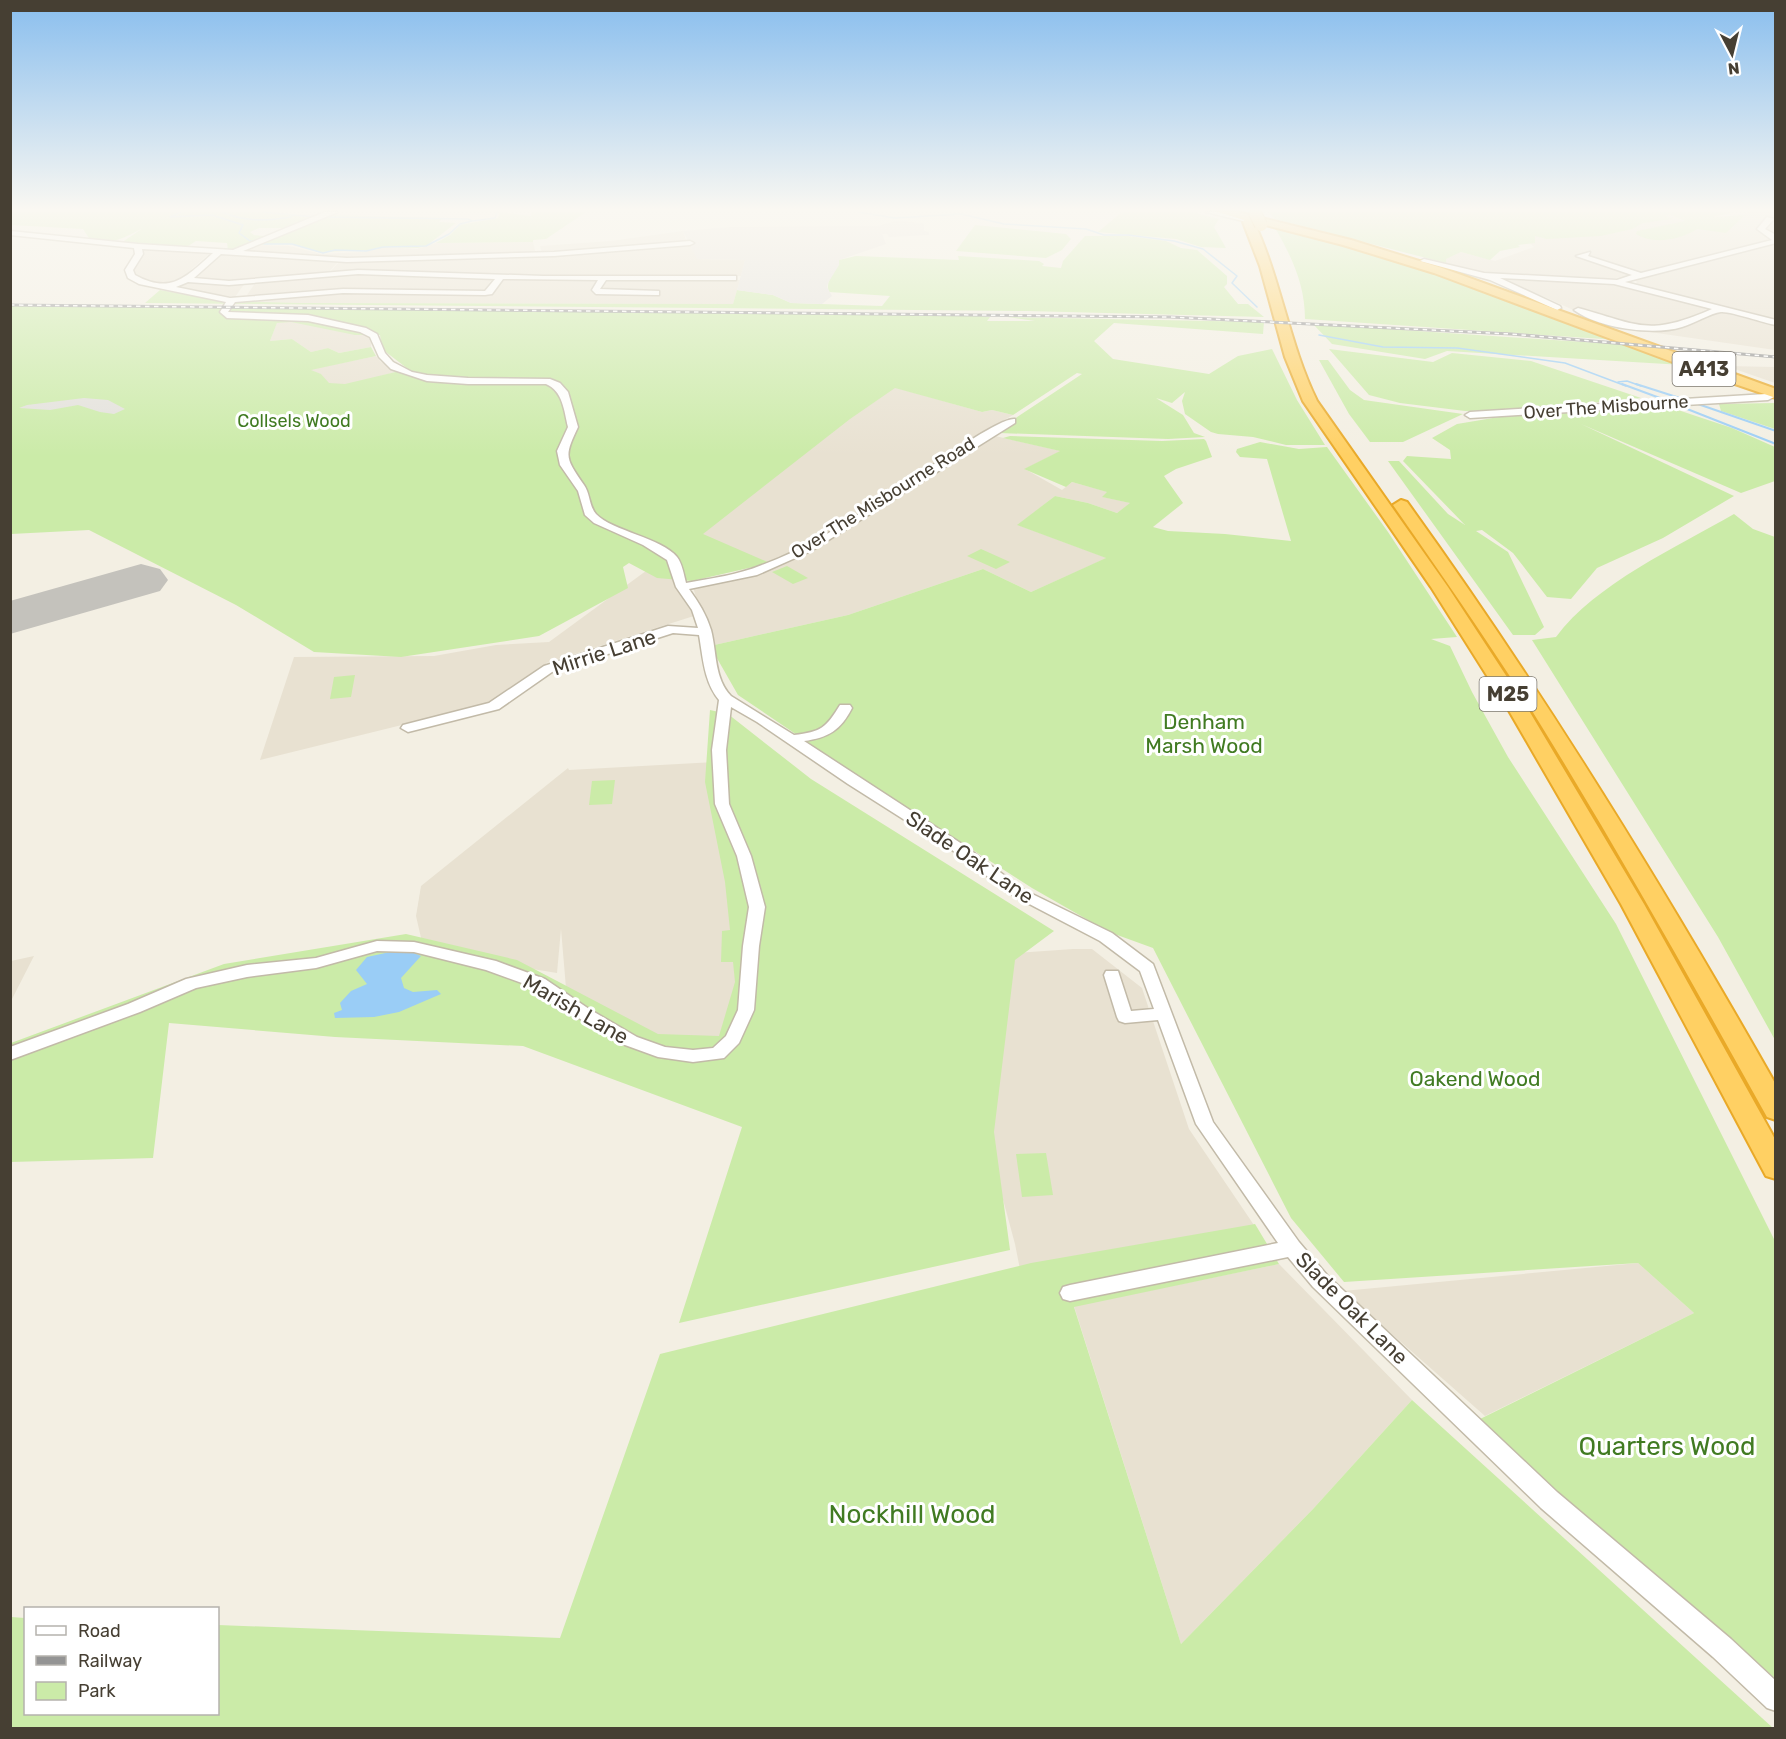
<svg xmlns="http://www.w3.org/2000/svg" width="1786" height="1739" viewBox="0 0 1786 1739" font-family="Rubik,sans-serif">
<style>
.residential{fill:#e8e1d1}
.industrial{fill:#e5e0d9}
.green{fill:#cbeba8;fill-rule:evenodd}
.parking{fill:#e3e1dc}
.water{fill:#9acdf6}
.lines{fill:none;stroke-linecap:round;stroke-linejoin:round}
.stream-far1{stroke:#9acdf6;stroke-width:1.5}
.stream{stroke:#9acdf6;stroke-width:2}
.runway{fill:#c4c2bc;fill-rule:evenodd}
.minor-casing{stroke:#c2baa8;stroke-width:3}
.highway-casing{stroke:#e9a928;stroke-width:4}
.minor{fill:#fff;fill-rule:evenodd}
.highway{fill:#ffd063;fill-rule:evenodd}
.rail-casing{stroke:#949494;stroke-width:3}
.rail{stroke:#fff;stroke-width:1.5;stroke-dasharray:4.5;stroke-linecap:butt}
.highway-bridge-casing{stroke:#e9a928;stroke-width:14;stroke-linecap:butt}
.highway-bridge{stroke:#ffd063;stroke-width:12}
.labels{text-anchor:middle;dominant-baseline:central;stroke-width:6;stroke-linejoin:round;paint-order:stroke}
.far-street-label{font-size:18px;fill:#463f33;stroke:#fff}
.far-park-label{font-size:18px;fill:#417b22;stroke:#fff}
.shield{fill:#fff;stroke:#7e7970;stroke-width:1.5}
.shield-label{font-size:20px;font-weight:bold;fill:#463f33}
.street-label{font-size:21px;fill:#463f33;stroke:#fff}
.park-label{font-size:21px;fill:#417b22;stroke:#fff}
.near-park-label{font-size:26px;fill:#417b22;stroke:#fff}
</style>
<rect width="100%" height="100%" fill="#f3efe3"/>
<path class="residential" d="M1664 212 1686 222 1728 218 1750 212H1775V239L1641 274 1609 279 1474 272 1441 261 1461 252 1495 261 1534 247 1497 216Z
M683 231 687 243 542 253 540 246 611 241Z
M533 242 536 254 345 259 233 250 254 245 289 246 321 254 363 252 387 247 417 249 436 243Z
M1775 243V321L1637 284 1636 280Z
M690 244 698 259 745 260 741 276 539 277 385 271 329 273 340 261 458 259Z
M142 249 210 253 177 282 170 285 151 283 132 274V262Z
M220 254 339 261 328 273 237 281 193 279Z
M364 274 492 279 484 291 316 290 247 295 256 282Z
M1507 276 1622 285 1711 310 1713 314 1720 312 1775 326V350L1608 326 1545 297 1493 278Z
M502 279 597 280 594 285 600 286 603 280H740L733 304 300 303 241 302 240 299 332 293 482 295Z
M187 282 231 284 245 283 235 297 174 288Z
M278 320 304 321 359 332 372 337 371 347 339 353 328 348 311 352 292 339 270 341Z
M376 356 381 362 399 371 329 390 302 371Z
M1726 366 1775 367V383Z
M890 386 982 412 992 410 1013 415 982 433 1061 451 1025 469 1062 490 1072 482 1108 492 1103 497 1131 503 1117 513 1088 503 1055 496 1018 525 1107 558 1031 592 983 569 848 615 710 646 693 587 760 574 779 566 680 531Z
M665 557 697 615 546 663V667L487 704 260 760 294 657 434 656 496 645 549 642Z
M715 762 742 866 734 1027 710 1051 669 1047 566 988 561 929 557 973 495 963 422 942 416 916 421 886 568 768 569 770Z
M1073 949H1092L1142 988 1189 1129 1260 1234 1024 1290 1015 1244 988 1144 928 959Z
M34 956 11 1001V961Z
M1638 1263 1694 1313 1485 1416 1343 1291Z
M1279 1264 1412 1400 1313 1509 1181 1644 1074 1306Z"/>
<path class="industrial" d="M895 221 924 223V231L929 232V235L889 237 887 234H882L886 244 839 260H745L697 259 683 231 730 227 878 226Z"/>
<path class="green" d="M10 212H271L311 218 286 228H259L250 232 254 235 272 237 329 215 443 218 439 222 456 223 426 246 418 248 388 247 371 250 319 252 292 244H275L254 245 228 250 227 243 196 241 185 248 136 245 137 243 118 245 143 228C122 239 116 243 91 241L83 229 11 225Z
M500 212 531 216 532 212H586L546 239 533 240V242L436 243 450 235 460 225 498 218Z
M1122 212H1192L1219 219 1214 227 1226 248 1201 247 1176 239 1098 232Z
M1269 212H1734L1714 217 1745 215 1726 233 1697 229C1680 240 1653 245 1636 234L1637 231 1685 221 1671 215H1665L1673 219 1643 223 1632 229 1601 236 1547 239 1535 236V243L1518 245 1520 247 1500 251 1490 260 1461 252 1446 259V263L1274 219Z
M975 225 1066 234 1071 239 1062 250 1046 258 956 251Z
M1275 228C1392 255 1505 298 1618 340L1305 319C1305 285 1292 257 1275 228Z
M1085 236H1128L1166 241 1181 248 1197 250 1227 276V284L1224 287 1238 304H1248L1264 317 1027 311 145 303 160 290 223 301 300 303 733 304 737 290 773 295 791 303 882 306 890 296 829 292C824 279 838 272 839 260L856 256 959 260 958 256 1039 261 1044 264 1042 266 1061 268 1063 261Z
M11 306 970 315 990 317 987 321H1035L1007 317 1264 322 1263 334 1114 323 1094 341 1113 359 1209 374 1238 356 1272 349 1297 400 1325 445H1286L1253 437 1218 434 1211 432 1185 414 1182 401 1185 392 1172 403 1156 398 1183 415 1194 433 1205 437 1168 439 1000 433 1005 425 1082 374 1077 373 1013 415 992 410 982 412 895 388 850 419 703 534 770 563 692 581 657 578 629 563 623 567 628 588 539 636 401 657 314 652 236 605 89 530 11 534ZM291 322 355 335H380L382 349 408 369 345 384 329 383 321 374 311 370 376 356 371 347 339 353 328 348 311 352 292 339 270 341 277 323Z
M1313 324 1629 345 1683 365 1447 351 1425 359 1332 344Z
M1329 349 1433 362 1452 353 1531 361 1641 398 1518 410 1465 411 1400 403 1369 395Z
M1319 360H1328L1350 390 1364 400 1463 414 1403 442H1370L1349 414Z
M1775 403V429L1721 411 1719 404Z
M1669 407 1732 428 1775 447V481L1741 493 1581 424 1734 496 1663 538 1597 568 1571 599 1547 597 1513 553 1482 530 1476 531 1508 552 1544 627 1535 635H1513L1388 461H1399L1448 514 1465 525 1403 461 1407 456 1451 459 1450 450 1432 438 1457 424 1499 417 1554 412Z
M1010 436 1162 441 1204 439 1206 441 1212 457 1176 469 1164 476 1183 503 1153 527 1168 531 1225 534 1291 541 1267 459 1240 457 1236 452 1237 449 1260 442 1299 449 1327 447 1388 532 1457 637 1431 639 1450 646 1472 692 1508 757 1616 924 1775 1241V1678L1474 1422 1694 1313 1638 1263 1344 1282 1291 1218 1153 948 1109 932 1032 888 859 777 738 695 710 646 848 615 983 569 1031 592 1106 558 1017 525 1055 496 1088 503 1117 513 1130 503 1102 497 1107 492 1072 482 1066 487 1024 469 1060 451 1003 438Z
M1734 514 1753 529 1775 537V1040L1718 937 1532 640 1556 637C1595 584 1677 547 1734 514Z
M981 549 1010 562 996 569 967 556Z
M787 566 808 578 793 584 772 572Z
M355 675 351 697 330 699 334 677Z
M710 710 728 714 811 779 1054 931 1015 960 994 1132 1010 1250 679 1323 742 1127 523 1046 335 1037 169 1023 153 1158 11 1162V1043L224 964 406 934 517 960 658 1034 719 1036 735 982 733 962H721L722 931 730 930 725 882 705 782Z
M615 780 612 804 589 805 592 781Z
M1046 1153 1053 1195 1022 1197 1016 1154Z
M1255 1224 1279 1264 1074 1307 1181 1644 1313 1509 1412 1400 1773 1728H11V1617L25 1618 26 1714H218V1625L560 1638 660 1354 1031 1263Z"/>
<path class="parking" d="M745 260H839V265L828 283 827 287 832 296 822 304 791 303 773 295 737 290Z
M84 398 108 400 125 409 114 414 100 412 78 405 50 410 19 408 27 405Z"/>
<path class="water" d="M404 949 421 956 401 978 404 988 413 992 437 990 441 994 399 1012 374 1017 335 1018 334 1013 342 1010 340 1003 351 991 367 984 356 970 367 957Z"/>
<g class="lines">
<path class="stream-far1" d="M181 212 170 217 212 215 243 225 239 233 250 241 265 244H292L323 253 335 250 366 251 383 247 426 246 449 234 460 224 472 221
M222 212C245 222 266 221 291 217
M262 212 315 217
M858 212 895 218 961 214 1004 224 1086 229 1104 235H1128L1174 241 1203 249 1237 276 1232 283 1257 307
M321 217 468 219 472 221 495 218 497 212
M1319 335 1383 347 1457 348 1565 363 1626 386
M1618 382 1627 381 1641 386"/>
<path class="stream" d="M1622 384 1668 401
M1636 384 1686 400
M1695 403 1776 431
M1677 405 1776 444"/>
<path class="runway" d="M141 564 160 569 168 580 160 591 10 634V601Z"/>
<defs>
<path id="minor" d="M325 212H338L243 251 347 258 554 252 690 241 694 243 690 245 554 256 347 262 221 254 194 278 229 281 358 270 543 276H736V280H606L600 289 659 291V295H656L596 294 592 290 598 280 503 279 492 294 485 295 343 293 235 302 228 312 308 315 366 328 377 334 385 353 393 362 412 372 427 375 468 378 550 379 560 383 568 392 578 427C564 457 565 457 584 485 590 493 589 506 596 514 612 531 662 538 677 557 682 563 684 575 686 583 712 578 738 575 762 565 825 542 880 499 936 463 950 454 1002 417 1015 419V423L811 551 757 575 689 589C699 603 706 614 711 630 717 653 714 678 731 696L794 735C821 732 826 728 840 705H850L852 708C841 730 828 738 804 741L962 844 1024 890 1112 933 1153 964 1213 1122 1299 1242 1327 1275 1557 1492 1731 1639 1776 1681V1711L1767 1708 1713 1657 1541 1508 1313 1287 1288 1257 1070 1301 1063 1299 1060 1293 1063 1287 1070 1285 1278 1243 1196 1124 1158 1020 1125 1023 1119 1021 1117 1017 1104 975 1106 971H1118L1131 1011 1154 1009 1140 971 1100 941 1014 896 952 850 848 784 757 722 731 707 726 750 729 804 751 856 765 907 759 946 754 1010 739 1043 724 1058 693 1062 658 1057 625 1045 577 1017 533 987 486 970 414 952 377 951 316 968 247 977 196 988 140 1012 10 1060V1047L128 1004 186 979 247 965 316 958 377 941 414 942 496 961 545 979 589 1009 637 1037 665 1047 693 1050 713 1048 726 1036 738 1010 743 946 749 907 737 856 715 804 712 750 719 700C704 682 703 658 699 635L673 633 552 672 499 709 408 732 401 728 403 725 489 703 544 666 668 626 698 628 692 610 676 587 667 560 643 545 594 523 585 515 578 491 560 465 557 451 568 427C564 411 563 391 546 384H468L427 381 391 369 379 357 370 337 360 332 308 321 227 318 220 312 226 302 139 284 128 278 125 270 135 254 134 248 10 235V231L138 244 233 250ZM142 249 213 253C186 277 171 295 135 275L133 270 143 254ZM358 274 495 279 485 291 343 289 230 298 176 287 188 282 229 285Z
M1206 212H1219L1263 223 1259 225Z
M1767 217 1774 219 1765 229 1776 235V243L1625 282 1776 320V325C1764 323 1730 311 1721 312 1711 313 1693 324 1682 327 1653 336 1598 328 1574 310L1578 308C1640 325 1648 337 1712 309L1614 284 1500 278 1560 306 1561 308 1557 310 1490 280 1420 261 1424 259 1484 273 1617 280 1632 275 1576 256 1590 252 1588 256 1641 273 1772 240 1757 229Z
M1776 388V396L1768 400 1470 418 1465 415 1470 412 1766 394Z"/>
<path id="highway" d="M1218 212H1238L1254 216 1351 240 1442 268 1776 389V398L1694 370 1434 273 1343 245 1254 222C1281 280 1289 344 1317 401L1448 587 1528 709 1644 904 1776 1141V1179L1766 1176 1621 904 1508 709 1431 587 1303 401 1285 357 1260 266 1243 222 1244 220Z
M1401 500 1407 502C1542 689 1662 884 1776 1085V1120L1767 1117C1694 986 1621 855 1542 727 1495 651 1444 578 1393 505Z"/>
</defs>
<use href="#minor" class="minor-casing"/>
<use href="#highway" class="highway-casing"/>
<use href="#minor" class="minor"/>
<use href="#highway" class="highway"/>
<defs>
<path id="rail" d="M10 305 1170 317 1511 334 1776 357"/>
</defs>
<use href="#rail" class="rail-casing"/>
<use href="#rail" class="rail"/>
<defs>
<path id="highway-bridge" d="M1255 213 1261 225"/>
</defs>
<use href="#highway-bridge" class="highway-bridge-casing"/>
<use href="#highway-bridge" class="highway-bridge"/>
</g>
<linearGradient id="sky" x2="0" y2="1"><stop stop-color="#89beee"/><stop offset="0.46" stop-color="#faf8f2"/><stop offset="1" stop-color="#faf8f2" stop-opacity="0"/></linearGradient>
<rect width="1786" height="456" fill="url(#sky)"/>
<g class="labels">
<g class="far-street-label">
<text transform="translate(1606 407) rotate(-4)">Over The Misbourne</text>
<text transform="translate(883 498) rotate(-32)">Over The Misbourne Road</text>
</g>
<g class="far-park-label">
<text x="294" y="421">Collsels Wood</text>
</g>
<g class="shield">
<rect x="1672.5" y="352" width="63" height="34" rx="4.5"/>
<rect x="1479.5" y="677" width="57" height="34" rx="4.5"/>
</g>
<g class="shield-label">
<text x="1704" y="369">A413</text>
<text x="1508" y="694">M25</text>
</g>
<g class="street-label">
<text transform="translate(604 652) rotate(-18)">Mirrie Lane</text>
<text transform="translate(970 857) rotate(34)">Slade Oak Lane</text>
<text transform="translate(576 1009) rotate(30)">Marish Lane</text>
<text transform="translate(1352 1308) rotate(45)">Slade Oak Lane</text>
</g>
<g class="park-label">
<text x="1204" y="721">Denham<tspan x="1204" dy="24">Marsh Wood</tspan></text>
<text x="1475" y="1078">Oakend Wood</text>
</g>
<g class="near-park-label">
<text x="1667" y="1446">Quarters Wood</text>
<text x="912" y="1514">Nockhill Wood</text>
</g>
</g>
<rect width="1786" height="1739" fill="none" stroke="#463f33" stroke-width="24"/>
<rect x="24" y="1607" width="195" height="108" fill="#ffffff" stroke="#b5b2ad" stroke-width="1.5"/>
<rect x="36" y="1626" width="30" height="9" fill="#ffffff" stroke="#b5b2ad" stroke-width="1.5"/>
<text x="78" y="1637" font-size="18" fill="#463f33">Road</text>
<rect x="36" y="1656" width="30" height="9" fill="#949494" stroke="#b5b2ad" stroke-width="1.5"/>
<text x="78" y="1667" font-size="18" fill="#463f33">Railway</text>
<rect x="36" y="1682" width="30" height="18" fill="#cbeba8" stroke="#b5b2ad" stroke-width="1.5"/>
<text x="78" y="1697" font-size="18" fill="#463f33">Park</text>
<g transform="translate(1732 54) rotate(173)" stroke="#ffffff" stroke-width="4.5" paint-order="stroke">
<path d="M0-4.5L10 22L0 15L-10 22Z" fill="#463f33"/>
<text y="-9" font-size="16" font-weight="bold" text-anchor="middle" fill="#463f33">N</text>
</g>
</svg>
